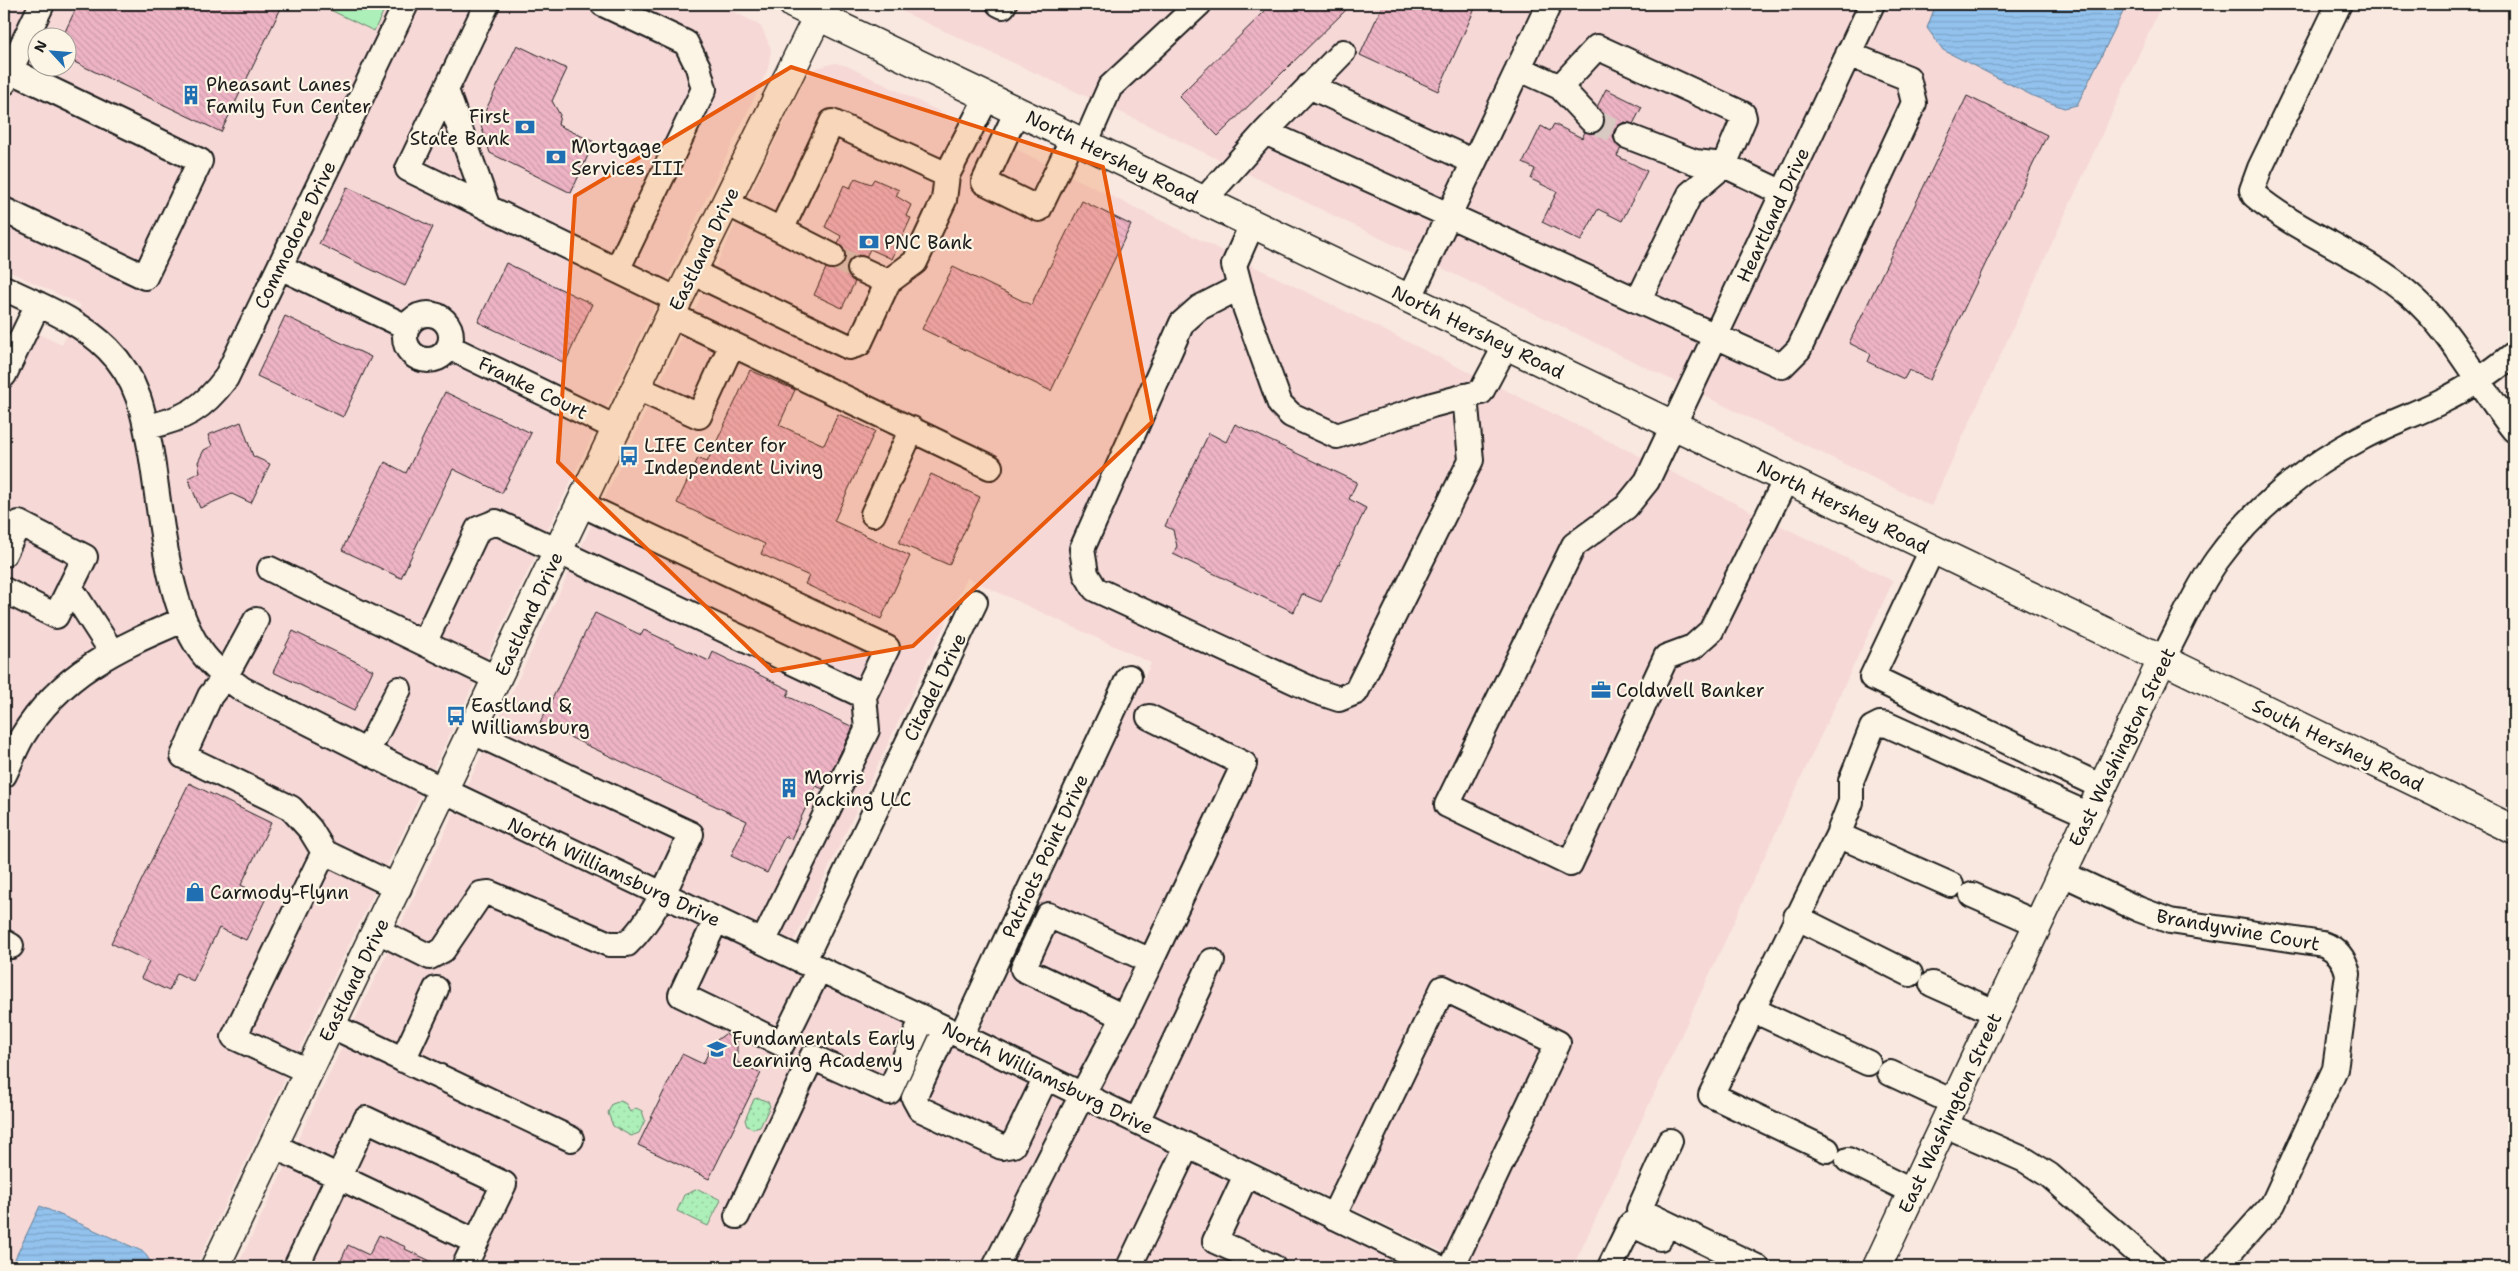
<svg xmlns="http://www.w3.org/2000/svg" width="2518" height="1271" viewBox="0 0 2518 1271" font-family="'Shantell Sans',sans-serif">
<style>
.built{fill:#f6d8d7;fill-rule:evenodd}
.grass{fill:#adefb9;stroke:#64866a}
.park{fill:url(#park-dots);stroke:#64866a}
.water{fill:url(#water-rules);stroke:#638099}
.building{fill:url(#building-back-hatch);stroke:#1c1c1c}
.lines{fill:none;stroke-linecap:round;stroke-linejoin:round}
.minor-tunnel{stroke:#d8c9c2;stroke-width:24;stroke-dasharray:24 12;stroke-linecap:butt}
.minor-casing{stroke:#1c1c1c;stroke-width:28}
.major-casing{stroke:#1c1c1c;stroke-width:31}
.minor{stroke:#fcf5e5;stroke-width:24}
.major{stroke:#fcf5e5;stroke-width:28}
.marked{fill:#e8590c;fill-opacity:0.2;stroke:#e8590c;stroke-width:4;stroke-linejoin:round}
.labels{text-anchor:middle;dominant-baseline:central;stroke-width:4.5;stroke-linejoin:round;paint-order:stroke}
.poi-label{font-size:19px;fill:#1c1c1c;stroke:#fcf5e5;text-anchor:start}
.street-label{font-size:19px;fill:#1c1c1c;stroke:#fcf5e5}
</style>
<defs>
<pattern id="park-dots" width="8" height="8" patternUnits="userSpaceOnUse" patternTransform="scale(1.25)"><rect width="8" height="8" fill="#adefb9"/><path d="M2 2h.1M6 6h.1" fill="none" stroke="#94cc9e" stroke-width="1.8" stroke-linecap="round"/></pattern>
<pattern id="water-rules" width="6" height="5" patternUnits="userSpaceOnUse" patternTransform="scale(1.25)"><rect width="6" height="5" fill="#92c2ed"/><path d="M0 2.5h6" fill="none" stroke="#7da6cb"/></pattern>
<pattern id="building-back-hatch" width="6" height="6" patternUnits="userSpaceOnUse" patternTransform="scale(1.25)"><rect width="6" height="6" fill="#eeb4c5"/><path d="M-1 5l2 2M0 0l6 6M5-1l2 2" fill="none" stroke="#cc9aa9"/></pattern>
</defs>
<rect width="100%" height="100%" fill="#f9e8df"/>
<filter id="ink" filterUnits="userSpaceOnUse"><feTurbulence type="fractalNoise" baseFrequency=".02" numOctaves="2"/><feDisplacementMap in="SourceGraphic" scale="10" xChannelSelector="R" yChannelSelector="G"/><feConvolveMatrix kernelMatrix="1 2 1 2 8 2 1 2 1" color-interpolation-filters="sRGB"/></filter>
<g filter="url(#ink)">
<path class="built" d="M4 4H719L756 23 762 28 771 49 768 69 195 1267H4V318L62 345 81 305 4 269ZM38 38H68V68H38Z
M886 4H2162L1931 506 1135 119Z
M835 63 847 66 1893 581 1573 1267H1475L1238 1154 1225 1179 1414 1267H237L805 79 813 69ZM967 578 1151 663 979 1032 793 943Z"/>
<path class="grass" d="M318 4H387L374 31Z"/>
<path class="park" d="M759 1098 768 1102 770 1106 760 1127 753 1129 747 1126 745 1120 754 1099Z
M621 1101 626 1104 630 1112 636 1108 642 1111 645 1120 639 1133 631 1136 613 1126 608 1113 612 1104Z
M698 1189 721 1200 708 1226 677 1211 684 1195Z"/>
<path class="water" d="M1936 4H2127L2077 105 2064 108 2033 96 1943 50 1927 28Z
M40 1206 144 1252 154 1267H11Z"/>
<path class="building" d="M78 4H283L221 132 68 59V38H62Z
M1272 4H1352L1218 136 1179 96Z
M1383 4H1477L1438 91 1360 55Z
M517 45 567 69 552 101 560 115 558 125 594 142 571 193 490 153 480 122Z
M1606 89 1642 107 1633 124 1625 122 1619 125 1614 131 1613 138 1621 148 1617 156 1647 171 1622 221 1598 209 1581 241 1542 222 1557 192 1531 179 1535 169 1523 163 1541 126 1550 131 1554 124 1582 138 1585 132 1594 133 1600 130 1604 124V117L1597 107Z
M1967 96 2047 135 1930 380 1909 370 1904 379 1868 362 1871 354 1849 343Z
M855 178 871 184 874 179 899 190 896 196 911 205 906 216 911 218 892 259 870 249 866 257 858 255 848 263 846 271 849 277 855 282 842 308 814 295 826 268H839L844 262V249L838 244 841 236 825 227 844 185 850 188Z
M347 187 433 227 405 286 319 244Z
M1082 201 1131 225 1051 391 922 329 953 267 1031 305Z
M506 263 592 304 565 363 478 322Z
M285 316 371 357 343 417 257 376Z
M750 370 795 390 779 425 824 445 838 414 875 431 834 521 910 556 881 619 805 584 809 576 761 554 765 544 677 503 698 458 707 462Z
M445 392 531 433 502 493 453 469 401 578 342 550 385 462 406 473Z
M241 422 253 456 270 464 251 503 232 494 200 508 188 478 200 472 198 462 204 450 212 446 208 435Z
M1235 424 1357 482 1349 499 1366 508 1321 602 1302 594 1294 612 1173 554 1177 546 1173 530 1165 526 1209 433 1226 442Z
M931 474 980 497 949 565 899 543Z
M595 613 641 635 644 630 709 661 713 652 790 690 787 696 853 727 823 789 816 786 791 839 785 836 767 873 731 856 747 821 540 723Z
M293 631 373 670 354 711 273 672Z
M189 783 271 823 241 885 266 898 246 940 219 928 193 981 177 973 169 991 141 978 149 962 111 943Z
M725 1034 737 1039V1062L761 1073 709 1179 638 1145 682 1054 703 1064 713 1043Z
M379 1235 406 1247 405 1249 443 1267H338L348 1245 369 1255Z"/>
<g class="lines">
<path class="minor-tunnel" d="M1591 120 1627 136
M832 256 860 269"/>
<defs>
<path id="minor" d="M487 4 408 169 678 300
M603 4 686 43 698 67 704 89 617 270
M999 4 1003 6 1004 4
M2339 4 2260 168 2252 190 2254 195C2300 234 2363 254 2410 295 2454 333 2478 386 2514 430
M1518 68 1560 87 1591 120
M4 83 42 4
M1309 86 1474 162
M1560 87 1597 47 1743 114 1744 118 1724 165 1690 194 1638 301
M446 90 488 208
M1017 111 984 182 1039 209 1073 138
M1265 132 1343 52
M1627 136 1695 162 1724 165 1783 193
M1085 144 1110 87 1199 4
M1204 200 1265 132 1782 366 1799 349 1914 103 1908 78 1848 54
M726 203 781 230 832 122 947 175 987 97
M4 210 145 277 200 161 10 70
M1252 224 1234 265 1245 307 1280 404 1291 415 1337 436 1432 405 1481 392 1506 345
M781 230 832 256
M280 267 407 327
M860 269 888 282
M692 272 849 347 859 344 888 282 915 262 944 200 947 175
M1240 287 1199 308 1182 323 1082 549 1086 574 1095 589 1315 691 1339 699 1356 692 1471 460 1465 396
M4 288C41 306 79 320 108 349 138 379 144 413 151 453 161 513 166 601 200 650 211 666 227 678 242 689L445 791 961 1036 1438 1267
M1409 299 1549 4
M405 337a23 23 0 1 1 46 0a23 23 0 1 1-46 0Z
M671 315 990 467
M449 347 618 429
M4 375 38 304
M637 388 699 416 732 344
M147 427C184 419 203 409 226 378L406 4
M1786 479 1711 631 1693 647 1666 657 1570 864 1447 805 1574 545 1626 507 1647 481 1872 4
M581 504 887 648 864 696 867 730 763 942
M873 514 912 429
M1932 550 1872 677 2102 787
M4 554 19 523 85 557 56 616 4 590
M270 569 498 679
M70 587 112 652
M256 620 225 677 210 696 183 756 291 808 310 829 324 852
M424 643 478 529 496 522 864 696
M2162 660C2180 627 2195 591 2217 560 2253 510 2307 466 2361 438 2388 423 2417 414 2444 400 2469 388 2493 371 2514 354
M1149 717 1244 764 1151 961
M367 752 399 689
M4 775C10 763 15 749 22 737 61 673 117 648 183 620
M1838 835 1951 885
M2061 873 2138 909 2170 921 2323 944C2337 949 2345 959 2348 974L2335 1069 2273 1204 2217 1267
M1972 895 2038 924
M1796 917 1910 974
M716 920 681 995 782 1044 819 969
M378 931 430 957 443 950 481 894 489 893 609 944H627C657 916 673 871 691 834L473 732
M4 942 11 946
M803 962 975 602
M1932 984 1997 1013
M1751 1009 1868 1063
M332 1026 571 1139
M946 1029 914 1098 920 1109 1002 1147 1013 1145 1046 1077
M961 1036 1129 677
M403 1060 436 989
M310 1072 234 1037 324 852 399 888
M1890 1073 1955 1103
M1137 1121 1212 961
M1945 1125 2025 1160 2049 1175 2154 1267
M1670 1141 1639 1210 1757 1267
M274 1146 476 1242
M1827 1150 1711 1095 1838 835 1851 802V781L1872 728 1880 724 1888 725 2089 815
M1848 1160 1913 1192
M1246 1175 1215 1241 1273 1267
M737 1216 812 1057 889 1092 923 1018
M1333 1217 1443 988 1558 1043 1452 1267
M296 1267 366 1119 504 1184 464 1267
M995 1267 1082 1095 1124 1017 1023 969 1048 915 1151 961 1124 1017
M1129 1267 1187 1146
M1610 1267 1631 1224 1660 1238"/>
<path id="major" d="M793 4 2131 644 2514 830
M215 1267 678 300 818 16
M1877 1267 2162 660"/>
</defs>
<use href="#minor" class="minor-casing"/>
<use href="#major" class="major-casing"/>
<use href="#minor" class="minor"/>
<use href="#major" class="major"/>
</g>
</g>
<path class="marked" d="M791 67 1103 167 1152 422 913 646 772 671 558 462 575 196Z"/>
<defs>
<symbol id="building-bare" viewBox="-9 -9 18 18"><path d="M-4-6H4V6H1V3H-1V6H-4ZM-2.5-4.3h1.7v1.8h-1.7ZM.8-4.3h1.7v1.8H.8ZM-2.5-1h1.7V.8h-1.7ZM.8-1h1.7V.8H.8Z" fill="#1f6fb2" stroke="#fcf5e5" stroke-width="2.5" paint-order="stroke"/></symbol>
<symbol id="bank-bare" viewBox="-9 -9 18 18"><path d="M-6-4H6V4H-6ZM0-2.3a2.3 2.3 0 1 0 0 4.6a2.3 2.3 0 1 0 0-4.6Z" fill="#1f6fb2" stroke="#fcf5e5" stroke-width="2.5" paint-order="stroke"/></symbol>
<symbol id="bus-bare" viewBox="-9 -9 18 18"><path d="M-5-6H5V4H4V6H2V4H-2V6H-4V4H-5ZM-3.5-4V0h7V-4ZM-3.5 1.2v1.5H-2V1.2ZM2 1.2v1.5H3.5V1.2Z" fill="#1f6fb2" stroke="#fcf5e5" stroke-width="2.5" paint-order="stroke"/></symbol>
<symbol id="office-bare" viewBox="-9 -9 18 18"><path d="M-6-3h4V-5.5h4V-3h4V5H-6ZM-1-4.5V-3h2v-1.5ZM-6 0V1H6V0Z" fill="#1f6fb2" stroke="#fcf5e5" stroke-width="2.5" paint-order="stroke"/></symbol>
<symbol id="shop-bare" viewBox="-9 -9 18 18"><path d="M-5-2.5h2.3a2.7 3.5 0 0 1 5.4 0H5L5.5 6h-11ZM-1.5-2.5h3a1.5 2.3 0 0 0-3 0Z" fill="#1f6fb2" stroke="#fcf5e5" stroke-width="2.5" paint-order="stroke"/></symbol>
<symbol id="school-bare" viewBox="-9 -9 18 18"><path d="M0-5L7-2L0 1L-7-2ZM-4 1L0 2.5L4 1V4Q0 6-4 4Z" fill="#1f6fb2" stroke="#fcf5e5" stroke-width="2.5" paint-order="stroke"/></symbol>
</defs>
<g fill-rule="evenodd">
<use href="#building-bare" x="177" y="81" width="28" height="28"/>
<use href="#bank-bare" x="511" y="113" width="28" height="28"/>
<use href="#bank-bare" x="542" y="143" width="28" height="28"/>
<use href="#bank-bare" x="855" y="228" width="28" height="28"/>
<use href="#bus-bare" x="615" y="442" width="28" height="28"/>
<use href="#office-bare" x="1587" y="676" width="28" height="28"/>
<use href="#bus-bare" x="442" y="702" width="28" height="28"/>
<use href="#building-bare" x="775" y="774" width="28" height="28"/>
<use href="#shop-bare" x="181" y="878" width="28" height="28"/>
<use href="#school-bare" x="703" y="1035" width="28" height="28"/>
</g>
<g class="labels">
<g class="poi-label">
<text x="206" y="84">Pheasant Lanes<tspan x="206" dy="22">Family Fun Center</tspan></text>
<text x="510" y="116" text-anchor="end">First<tspan x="510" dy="22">State Bank</tspan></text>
<text x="571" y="146">Mortgage<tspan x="571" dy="22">Services III</tspan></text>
<text x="884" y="242">PNC Bank</text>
<text x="644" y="445">LIFE Center for<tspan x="644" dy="22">Independent Living</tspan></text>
<text x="1616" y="690">Coldwell Banker</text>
<text x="471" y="705">Eastland &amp;<tspan x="471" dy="22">Williamsburg</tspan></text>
<text x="804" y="777">Morris<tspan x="804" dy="22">Packing LLC</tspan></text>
<text x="210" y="892">Carmody-Flynn</text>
<text x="732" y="1038">Fundamentals Early<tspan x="732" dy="22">Learning Academy</tspan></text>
</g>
<g class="street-label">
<text transform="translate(1112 157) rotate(26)">North Hershey Road</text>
<text transform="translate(1773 215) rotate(-65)">Heartland Drive</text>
<text transform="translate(295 235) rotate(-64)">Commodore Drive</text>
<text transform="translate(704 249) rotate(-64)">Eastland Drive</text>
<text transform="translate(1478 332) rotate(26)">North Hershey Road</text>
<text transform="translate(533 388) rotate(26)">Franke Court</text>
<text transform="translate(1843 507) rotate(26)">North Hershey Road</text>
<text transform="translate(529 614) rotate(-65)">Eastland Drive</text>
<text transform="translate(935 687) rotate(-64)">Citadel Drive</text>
<text transform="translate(2338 745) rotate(26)">South Hershey Road</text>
<text transform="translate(2122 747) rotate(-64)">East Washington Street</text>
<text transform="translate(1045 856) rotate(-65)">Patriots Point Drive</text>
<text transform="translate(614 872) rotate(25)">North Williamsburg Drive</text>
<text transform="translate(2238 930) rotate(10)">Brandywine Court</text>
<text transform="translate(354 980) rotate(-64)">Eastland Drive</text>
<text transform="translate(1048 1078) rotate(26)">North Williamsburg Drive</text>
<text transform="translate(1950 1113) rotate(-65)">East Washington Street</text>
</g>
</g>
<rect width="2518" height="1271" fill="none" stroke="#fcf5e5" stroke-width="20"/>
<rect x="10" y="10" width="2498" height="1251" fill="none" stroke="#1c1c1c" stroke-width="2" filter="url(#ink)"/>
<g transform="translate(52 52) rotate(296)"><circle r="24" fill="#fcf5e5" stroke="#a29e95"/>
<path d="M0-4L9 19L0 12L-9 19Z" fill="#1f6fb2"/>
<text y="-8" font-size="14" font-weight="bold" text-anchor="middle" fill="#1c1c1c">N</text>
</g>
</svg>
